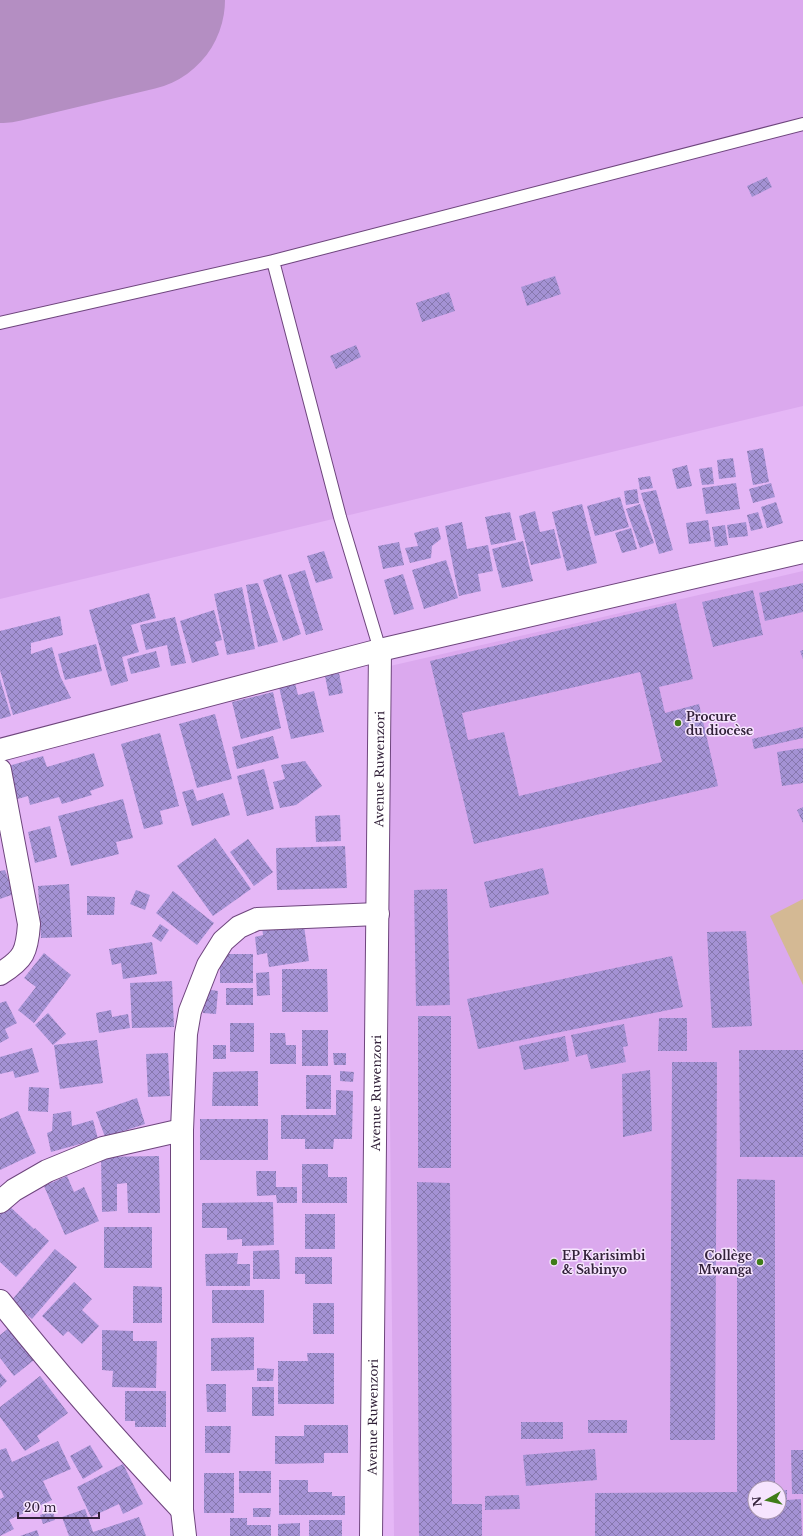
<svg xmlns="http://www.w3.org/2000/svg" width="803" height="1536" viewBox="0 0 803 1536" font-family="'Libre Baskerville',serif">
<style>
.built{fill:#dba9ee;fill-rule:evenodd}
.pitch{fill:#d4b994}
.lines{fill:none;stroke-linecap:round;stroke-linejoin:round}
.runway{stroke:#b48ec2;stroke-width:182}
.building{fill:url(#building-cross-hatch);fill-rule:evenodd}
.lane-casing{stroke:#6e457d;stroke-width:14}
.street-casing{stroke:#6e457d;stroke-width:24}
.lane{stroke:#fff;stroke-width:12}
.street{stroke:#fff;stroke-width:22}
.poi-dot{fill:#3f7c19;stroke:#f6e4fe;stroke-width:1.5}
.labels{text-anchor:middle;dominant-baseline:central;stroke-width:3;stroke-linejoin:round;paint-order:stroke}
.poi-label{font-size:12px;font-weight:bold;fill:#322139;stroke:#f6e4fe;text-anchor:start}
.street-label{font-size:12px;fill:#322139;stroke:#f6e4fe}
</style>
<defs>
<pattern id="building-cross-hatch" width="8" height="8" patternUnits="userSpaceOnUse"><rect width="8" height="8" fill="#a492d4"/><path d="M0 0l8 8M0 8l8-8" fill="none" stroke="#8677ad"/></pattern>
</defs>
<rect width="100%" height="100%" fill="#e5b7f6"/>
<path class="built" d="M0 0H803V406L0 599Z
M803 571V1536H394L388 900 390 666ZM755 1488H779V1512H755Z"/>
<path class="pitch" d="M803 899V985L770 916Z"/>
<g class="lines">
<path class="runway" d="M0 32 134 0"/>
</g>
<path class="building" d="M767 177 772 187 752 197 747 186Z
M555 276 561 294 527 306 521 287Z
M449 292 455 311 422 322 416 303Z
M356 345 361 357 336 369 330 356Z
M763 448 769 482 753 485 747 451Z
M733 458 736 477 719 479 717 460Z
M687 465 692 486 677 489 672 469Z
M712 467 714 484 702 485 699 469Z
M650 476 653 488 640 490 638 478Z
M736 483 740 509 706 514 702 488Z
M771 483 775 497 753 503 749 489Z
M637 489 639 503 626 505 624 491Z
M656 490 673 550 659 554 641 493Z
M620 497 629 527 595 536 587 506Z
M776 502 783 523 767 528 761 507Z
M582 504 597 563 567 571 552 512Z
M640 504 654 543 640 548 626 509Z
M535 511 540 532 554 529 561 558 531 565 519 516Z
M510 512 516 540 491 545 485 517Z
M758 512 763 528 751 531 747 515Z
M708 520 711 541 689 544 686 523Z
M462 522 467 549 488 545 493 571 478 574 481 591 459 596 445 526Z
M746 522 748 536 729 538 727 525Z
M725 525 728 545 715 547 712 527Z
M438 527 441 539 432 546 431 558 410 563 405 548 418 546 414 533Z
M631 528 637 549 622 553 615 533Z
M523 541 533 581 502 588 492 549Z
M399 542 404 565 383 569 378 546Z
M324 551 333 578 316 583 307 556Z
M446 560 458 598 424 609 412 570Z
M305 570 323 630 306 635 288 575Z
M281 574 301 634 283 641 263 580Z
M403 574 414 609 394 615 384 580Z
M258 583 278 642 258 647 246 585Z
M803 583V612L765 621 759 593Z
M242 587 255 649 227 655 214 594Z
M753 590 763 635 713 647 702 602Z
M149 593 156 618 131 625 139 652 122 657 128 681 111 686 89 610Z
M676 603 693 679 659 687 665 713 699 704 718 786 474 844 430 661ZM640 672 662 762 519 796 504 732 468 740 462 713Z
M214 610 222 640 215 642 219 655 192 663 180 621Z
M60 616 63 635 31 643V654L52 647 60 676 71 698 13 715 0 670V631Z
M175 617 186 663 171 666 167 645 146 650 140 625Z
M96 644 102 671 65 680 58 654Z
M803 650V659L800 651Z
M156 651 160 667 131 674 127 659Z
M339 673 343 693 329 696 325 676Z
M0 679 11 716 0 719Z
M295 683 298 695 314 691 324 732 291 739 279 687Z
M273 692 281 728 241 739 232 702Z
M215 714 232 779 197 788 179 724Z
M803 727V738L754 749 752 739Z
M160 733 179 806 160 811 163 824 144 829 121 744Z
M273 736 279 758 237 769 232 747Z
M803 748V783L782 786 777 752Z
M94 753 104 786 90 791 92 795 62 804 59 797 30 805 28 796 14 800 5 767 43 756 47 767Z
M305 761 322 786 296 805 280 808 273 782 285 779 281 765Z
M264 769 274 809 247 816 237 776Z
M193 789 197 801 223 793 230 815 192 826 182 792Z
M123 799 133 838 116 842 119 854 71 866 58 816Z
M803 807V823L797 810Z
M340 815 341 841 316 842 315 816Z
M50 826 57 857 35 863 28 832Z
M215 838 251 889 213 916 177 866Z
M248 839 273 872 254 886 230 852Z
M345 846 347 888 277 890 276 848Z
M543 868 549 894 490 908 484 882Z
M5 870 14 894 0 899V871Z
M69 884 72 937 41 938 38 886Z
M447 889 450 1005 416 1006 414 890Z
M136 890 150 895 145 910 130 904Z
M173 891 214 923 197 945 156 913Z
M87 896 115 897 114 915H87Z
M160 924 169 930 161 942 152 936Z
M262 926H304L309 961 269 967 267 953 257 955 255 937 263 935Z
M746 931 752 1026 712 1028 707 932Z
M152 942 157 974 123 979 121 963 112 965 109 949Z
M44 953 71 975 34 1023 18 1010 36 987 24 978Z
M220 954H253V983H220Z
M672 956 683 1007 478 1049 467 999Z
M282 969H327L328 1012H282Z
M269 972 270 995 257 996 256 973Z
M172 981 174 1027 132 1028 130 983Z
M226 988H253V1005H226Z
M205 989 218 991 216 1014 203 1013Z
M6 1001 17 1023 5 1029 9 1038 0 1043V1003Z
M111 1010 112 1017 128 1014 130 1028 99 1033 96 1013Z
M48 1013 66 1034 53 1045 35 1025Z
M418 1016H451V1168H418Z
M659 1018H687V1051H658Z
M230 1023H254V1052H230Z
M624 1024 628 1046 623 1047 626 1062 591 1069 587 1054 576 1057 571 1035Z
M302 1030H328V1066H302Z
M270 1033H285L286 1045H296V1064H270Z
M565 1036 569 1061 524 1070 519 1046Z
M97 1040 103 1083 60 1089 54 1045Z
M213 1045H226V1059H213Z
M32 1048 39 1072 15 1078 13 1071 0 1074V1057Z
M739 1050H803V1157H740Z
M168 1053 170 1096 148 1097 146 1054Z
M333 1053H346V1065H334Z
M672 1062H717L715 1440H670Z
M650 1070 652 1131 623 1137 622 1074Z
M258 1071V1106H212L213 1072Z
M340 1071 354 1072 353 1082 340 1081Z
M306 1075H331V1109H306Z
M29 1087 49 1088 48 1112 28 1111Z
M336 1090 353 1091 352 1139H334L333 1149H305V1139H281V1115H336Z
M137 1098 145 1124 105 1137 96 1112Z
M18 1111 36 1153 0 1170V1119Z
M71 1111 72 1126 93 1120 98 1139 51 1152 47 1133 52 1131 53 1114Z
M200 1119H268V1160H200Z
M159 1156 160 1213H128L127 1183 117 1184V1211L102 1212 101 1157Z
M302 1164H328V1177H347V1203H302Z
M256 1171H276V1187H297V1203H277L276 1195 257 1196Z
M67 1176 74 1192 84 1187 99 1221 65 1235 44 1186Z
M737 1179 775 1180V1488H755V1512H779V1491L787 1490V1500L801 1499 802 1536H595V1493L737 1492Z
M417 1182 450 1183 452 1504H482V1536H419Z
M273 1202 274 1245 242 1246V1239L227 1240V1228H202V1203Z
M8 1205 34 1229 35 1228 49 1241 16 1277 0 1262V1214Z
M305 1214H335V1249H305Z
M104 1227H152V1268H104Z
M55 1249 77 1267 32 1319 11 1301Z
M279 1250 280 1279H253V1251Z
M238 1253 237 1264H250V1286H206L205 1254Z
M295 1257H332V1284H305V1274H295Z
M74 1282 92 1299 82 1310 99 1326 82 1344 68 1331 63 1336 42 1316Z
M133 1286 162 1287V1323H133Z
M212 1290H264V1323H212Z
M313 1303H334V1334H313Z
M10 1327 34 1360 14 1376 0 1358V1335Z
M102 1330 133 1331V1341H157L156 1388 112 1387 113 1371 102 1370Z
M254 1337V1370L211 1371V1338Z
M307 1353H334V1404H278V1361H308Z
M257 1368 274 1369 273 1381H257Z
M0 1373 7 1381 0 1388Z
M40 1376 68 1413 37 1436 40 1441 25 1451 0 1417V1407Z
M206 1384H226V1412H207Z
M252 1387H274V1416H252Z
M125 1391H166V1427H135V1421H125Z
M588 1420H627V1433H588Z
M521 1422H563V1439H521Z
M304 1425H348V1453H324V1463L275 1464V1436H304Z
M205 1426H231L230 1453H205Z
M58 1441 71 1469 43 1481 52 1500 9 1520 14 1529 0 1536V1499L4 1497 1 1490H0V1450L6 1448 12 1462Z
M90 1445 103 1467 83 1479 70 1456Z
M595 1449 597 1480 526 1486 523 1455Z
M791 1450H803V1494H792Z
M123 1464 143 1504 123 1514 119 1504 91 1517 77 1487Z
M239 1471H271V1493H239Z
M204 1473H234V1513H204Z
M279 1480H308V1492H332V1496H345V1515H279Z
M519 1495 520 1509 485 1510V1496Z
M253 1508H271L270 1517H253Z
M85 1509 93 1532 139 1517 146 1536H69L62 1517Z
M53 1511 55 1520 43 1524 40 1515Z
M230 1518H247V1525H271V1536H230Z
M309 1520H342V1536H309Z
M300 1523V1536H278V1524Z
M37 1530 39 1536H20Z"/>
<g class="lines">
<defs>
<path id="lane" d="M273 261 340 517 380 650
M0 323 273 261 803 124"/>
<g id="street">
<path d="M0 750 380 650 803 552"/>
<path d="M0 770 29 924C27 952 24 959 0 974"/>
<path d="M0 1202 14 1190 47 1171 103 1148 182 1130"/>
<path d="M0 1301C58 1374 119 1443 182 1510"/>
<path d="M185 1536 182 1510V1130L186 1034 190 1011 208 965 223 941 239 927 257 919 378 914"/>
<path id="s1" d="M371 1536 380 650"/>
</g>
</defs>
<use href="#lane" class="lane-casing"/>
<use href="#street" class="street-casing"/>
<use href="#lane" class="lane"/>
<use href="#street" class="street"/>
</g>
<g class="poi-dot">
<circle cx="678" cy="723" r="4"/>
<circle cx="554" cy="1262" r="4"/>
<circle cx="760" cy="1262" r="4"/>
</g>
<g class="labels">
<g class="poi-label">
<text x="686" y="716">Procure<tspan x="686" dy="14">du diocèse</tspan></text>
<text x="562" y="1255">EP Karisimbi<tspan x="562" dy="14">&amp; Sabinyo</tspan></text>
<text x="752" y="1255" text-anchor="end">Collège<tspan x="752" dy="14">Mwanga</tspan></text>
</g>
<g class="street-label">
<text stroke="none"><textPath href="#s1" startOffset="767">Avenue Ruwenzori</textPath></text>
<text stroke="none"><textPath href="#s1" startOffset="443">Avenue Ruwenzori</textPath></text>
<text stroke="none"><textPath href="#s1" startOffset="119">Avenue Ruwenzori</textPath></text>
</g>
</g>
<g transform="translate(767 1500) rotate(262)"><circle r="19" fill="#f6e4fe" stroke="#a896af"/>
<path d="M0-3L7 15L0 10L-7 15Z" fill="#3f7c19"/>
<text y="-6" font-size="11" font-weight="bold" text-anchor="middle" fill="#322139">N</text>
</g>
<path d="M18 1512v6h81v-6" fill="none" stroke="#322139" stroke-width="2"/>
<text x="24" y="1512" font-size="12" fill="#322139" stroke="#f6e4fe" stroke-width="3" paint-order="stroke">20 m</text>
</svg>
